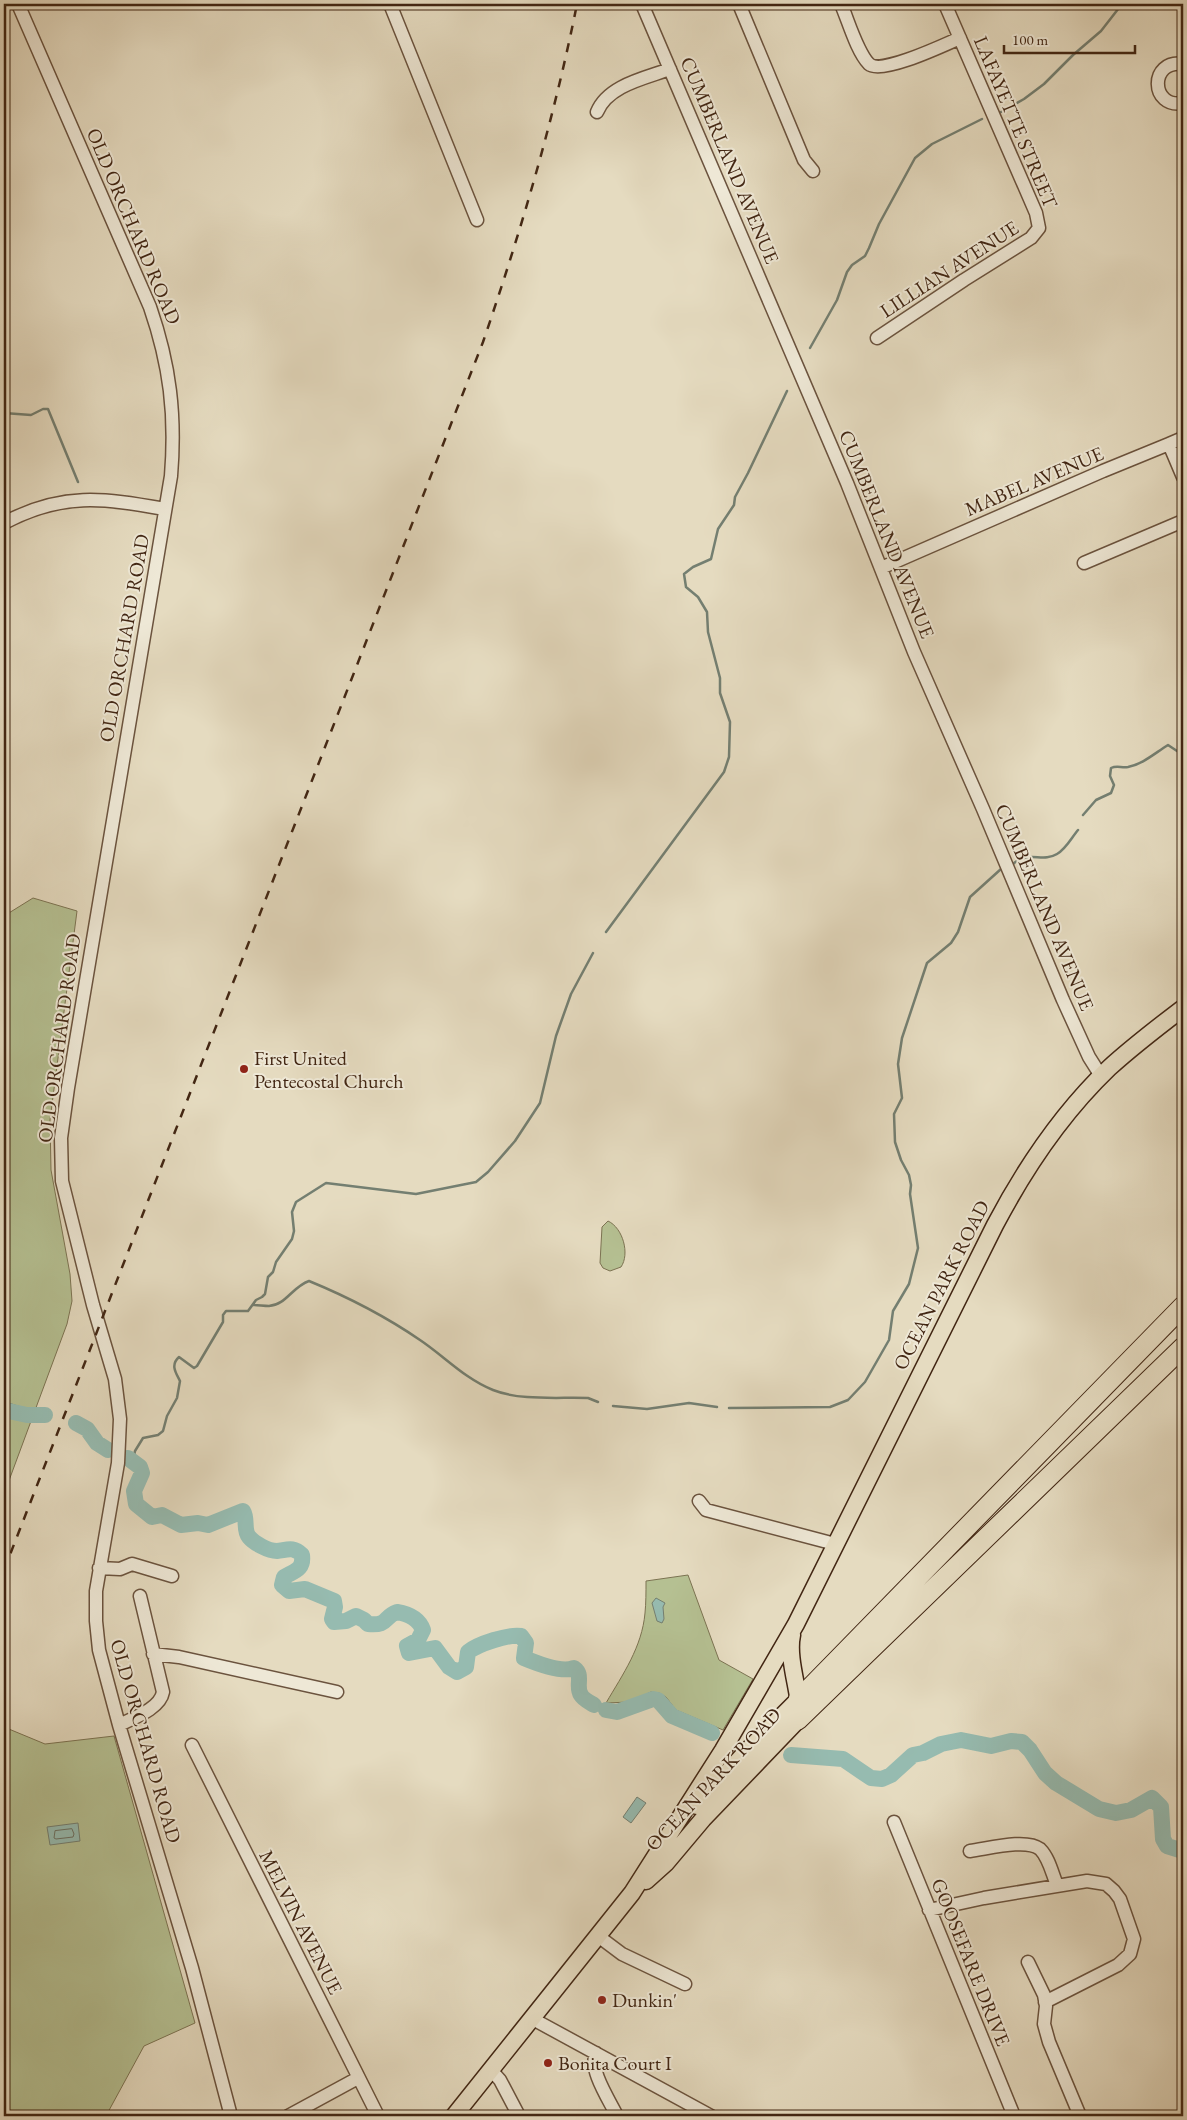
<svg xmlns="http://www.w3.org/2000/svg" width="1187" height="2120" viewBox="0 0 1187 2120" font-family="'EB Garamond',serif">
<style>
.green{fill:#b5c092;stroke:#7c7352}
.water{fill:#96bbb0;stroke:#747f71}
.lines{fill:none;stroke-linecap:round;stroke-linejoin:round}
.shore{stroke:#6c7062;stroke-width:1}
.stream{stroke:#747f71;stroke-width:2.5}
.river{stroke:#96bbb0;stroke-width:16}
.minor-casing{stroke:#6b533e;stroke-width:15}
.major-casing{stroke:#422613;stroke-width:19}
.highway-casing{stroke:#422613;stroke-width:21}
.minor{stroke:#eee8d6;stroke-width:12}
.major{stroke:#e5dbc0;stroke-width:16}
.highway{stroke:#e5dbc0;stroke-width:19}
.rail{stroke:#422613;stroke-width:2.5;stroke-dasharray:9 9;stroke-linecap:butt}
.poi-dot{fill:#8f2418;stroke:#eee8d6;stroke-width:2}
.labels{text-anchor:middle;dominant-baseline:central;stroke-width:4;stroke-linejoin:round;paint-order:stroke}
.street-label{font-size:20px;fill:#422613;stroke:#eee8d6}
.poi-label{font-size:20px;fill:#422613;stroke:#eee8d6;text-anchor:start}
</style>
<rect width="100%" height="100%" fill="#e5dbc0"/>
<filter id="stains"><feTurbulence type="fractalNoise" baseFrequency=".004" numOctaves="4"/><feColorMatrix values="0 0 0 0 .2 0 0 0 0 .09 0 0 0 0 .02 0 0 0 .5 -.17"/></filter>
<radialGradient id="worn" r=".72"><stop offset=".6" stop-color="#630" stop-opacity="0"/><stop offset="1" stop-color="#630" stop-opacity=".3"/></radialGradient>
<path class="green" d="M33 898 77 911 50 1120 51 1170 70 1274 72 1301 67 1324 4 1494V916Z
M608 1221C623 1228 630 1254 621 1267L610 1271 603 1268 600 1263 602 1227Z
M688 1575 719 1660 753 1679 723 1730 676 1710 666 1697 659 1693 651 1692 629 1702 606 1703C623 1674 642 1647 645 1613 646 1603 646 1592 646 1581Z
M4 1727 45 1744 114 1736 195 2023 144 2046 107 2114 109 2116H4Z"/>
<path class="water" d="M9 1403 35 1412 32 1419 4 1412V1404Z
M656 1598 665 1603 663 1607 664 1619 662 1623 657 1621 652 1603Z
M637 1797 646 1803 631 1823 623 1817Z
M78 1823 80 1841 50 1845 47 1827Z"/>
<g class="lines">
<path class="shore" d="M72 1829 74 1834 73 1837 56 1839 54 1838 55 1831Z"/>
<path class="stream" d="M1001 112 1024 99 1044 84 1073 55 1101 31 1122 4
M810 348 837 300 847 272 852 265 865 256 869 248 879 224 915 158 932 144 982 119
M4 413 31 415 43 409H48L78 482
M1083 815 1096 800 1111 793 1114 785 1110 776 1111 768C1117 765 1121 768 1128 767 1143 764 1155 753 1168 745L1183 755
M1013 864C1029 850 1042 863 1057 854 1066 849 1072 837 1078 830
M606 932 724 772 729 757 730 722 720 693V678L708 632 707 612 698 597 686 587 684 574 693 567 711 559 718 529 734 505 735 497 748 473 787 391
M253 1305C258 1305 264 1306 269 1306 286 1305 292 1287 309 1281 348 1297 385 1316 420 1340 444 1356 465 1379 493 1390 521 1401 557 1397 588 1398L598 1402
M613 1406 647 1409 689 1403 717 1407
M729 1408 830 1407 848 1400 865 1382 889 1340 893 1311 909 1284 918 1248 910 1194 911 1185 909 1175 901 1160 895 1142 894 1114 902 1098 898 1064 902 1038 927 963 951 943 958 932 970 897 1001 869
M133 1461 135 1451 143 1438 158 1435 163 1431 167 1416 177 1398 180 1381C176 1373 170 1365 179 1357L194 1368 197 1366 223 1322V1315L226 1311H248L256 1300 262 1297 265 1294 268 1277 273 1272 276 1262 292 1239 294 1231 292 1212 296 1202 326 1183 416 1194 476 1182 488 1172 515 1141 540 1103 556 1036 571 994 593 953"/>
<path class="river" d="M4 1410 27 1415H45
M76 1423 87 1429 97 1443 108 1450
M128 1458 140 1467 142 1473 134 1491 136 1504 152 1517 162 1515 181 1525 198 1523 208 1525 243 1511C248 1519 243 1530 249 1537 254 1543 268 1551 277 1551 287 1550 293 1546 302 1555 304 1570 294 1571 284 1577L282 1585 289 1591 305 1589 334 1601 335 1607 332 1619 334 1622 346 1621 356 1616 364 1620 368 1624C389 1626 383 1617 397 1612 409 1614 419 1619 423 1630L418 1640 407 1646 409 1653 435 1648 449 1667 457 1672 466 1667 468 1652C478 1644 508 1634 521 1636L526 1643 524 1658C536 1663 562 1673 574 1668 584 1675 575 1686 581 1695 583 1699 589 1702 594 1705
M606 1710 617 1712 653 1699 658 1700 672 1716 712 1733
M791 1755 843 1759 871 1778 882 1779 891 1775 913 1755 923 1753 941 1744 961 1740 991 1746 1011 1741 1022 1742 1030 1750 1045 1773 1056 1783 1099 1809 1116 1813 1131 1810 1152 1798 1161 1807 1163 1839 1167 1846 1183 1851"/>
<defs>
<path id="minor" d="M18 4 150 307C170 365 176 415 171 476L68 1088 61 1138 62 1181 93 1305 115 1379 120 1419 118 1463 96 1591V1621L99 1650 119 1725 192 1968 231 2116
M390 4 477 220
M642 4 847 483 914 652 983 809 1063 1000 1089 1057 1101 1076
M739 4 804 160 813 171
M841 4C848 20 857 52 869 64 881 75 944 45 960 38
M1183 64C1149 59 1150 109 1183 103
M597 112C608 85 646 78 670 69
M877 338 964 280 1031 238 1039 228 1036 213 945 4
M1169 444 1183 438
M4 523C62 492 103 498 165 509
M1084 563 1183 521
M881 568 1103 471 1169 444 1183 477
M699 1501 706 1510 835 1544
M99 1568 120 1569 132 1564 172 1576
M153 1654 179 1657 337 1692
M119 1725C133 1718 160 1709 163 1692L140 1596
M192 1745 378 2116
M894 1822 1014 2116
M970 1851C987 1849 1026 1838 1040 1849 1049 1858 1052 1873 1057 1885
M929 1910 984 1898 1087 1881 1106 1884 1114 1891 1120 1899 1134 1939 1130 1954 1118 1965 1045 2002
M598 1936 622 1954 685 1984
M1028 1962 1044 1995 1046 2006 1044 2024 1049 2042 1080 2116
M531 2018 711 2116
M596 2053C588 2069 610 2101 617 2116
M491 2070 500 2080 519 2116
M288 2116 358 2078"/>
<path id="major" d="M697 1806 746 1752 798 1700
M646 1881 666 1863 703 1819 798 1720C805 1705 786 1662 792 1635
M454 2116 632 1893 723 1750 796 1624 995 1225C1025 1168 1062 1113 1109 1068 1133 1046 1158 1027 1183 1008"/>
<path id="highway" d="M798 1700 1183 1306
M798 1720 1183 1347"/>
</defs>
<use href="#minor" class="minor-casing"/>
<use href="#major" class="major-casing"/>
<use href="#highway" class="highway-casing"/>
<use href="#minor" class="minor"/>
<use href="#major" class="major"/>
<use href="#highway" class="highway"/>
<path class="rail" d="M4 1570 483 342C521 231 554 119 577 4"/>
</g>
<g class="poi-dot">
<circle cx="244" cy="1069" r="5"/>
<circle cx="602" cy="2000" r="5"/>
<circle cx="548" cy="2063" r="5"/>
</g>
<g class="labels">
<g class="street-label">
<text transform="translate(1016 122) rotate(67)">LAFAYETTE STREET</text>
<text transform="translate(730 160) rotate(67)">CUMBERLAND AVENUE</text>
<text transform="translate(134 226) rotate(67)">OLD ORCHARD ROAD</text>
<text transform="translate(949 269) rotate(-33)">LILLIAN AVENUE</text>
<text transform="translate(1034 481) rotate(-23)">MABEL AVENUE</text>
<text transform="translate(887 534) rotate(68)">CUMBERLAND AVENUE</text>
<text transform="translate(124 638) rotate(-80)">OLD ORCHARD ROAD</text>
<text transform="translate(1045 907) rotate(67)">CUMBERLAND AVENUE</text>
<text transform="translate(59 1038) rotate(-82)">OLD ORCHARD ROAD</text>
<text transform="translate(941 1285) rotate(-63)">OCEAN PARK ROAD</text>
<text transform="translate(146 1741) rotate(74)">OLD ORCHARD ROAD</text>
<text transform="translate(713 1779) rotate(-47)">OCEAN PARK ROAD</text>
<text transform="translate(301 1922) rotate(63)">MELVIN AVENUE</text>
<text transform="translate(971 1962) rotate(68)">GOOSEFARE DRIVE</text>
</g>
<g class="poi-label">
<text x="254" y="1058">First United<tspan x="254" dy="23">Pentecostal Church</tspan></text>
<text x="612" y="2000">Dunkin'</text>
<text x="558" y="2063">Bonita Court I</text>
</g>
</g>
<rect width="1187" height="2120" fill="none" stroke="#e5dbc0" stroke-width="20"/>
<rect x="5" y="5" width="1177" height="2110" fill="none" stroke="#422613" stroke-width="2.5"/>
<rect x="10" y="10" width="1167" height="2100" fill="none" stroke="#422613"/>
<path d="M1004 45v8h131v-8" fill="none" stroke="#422613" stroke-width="2.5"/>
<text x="1012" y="45" font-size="15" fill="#422613" stroke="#eee8d6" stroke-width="4" paint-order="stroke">100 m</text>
<rect width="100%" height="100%" filter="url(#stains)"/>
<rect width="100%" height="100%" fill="url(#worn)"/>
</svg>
